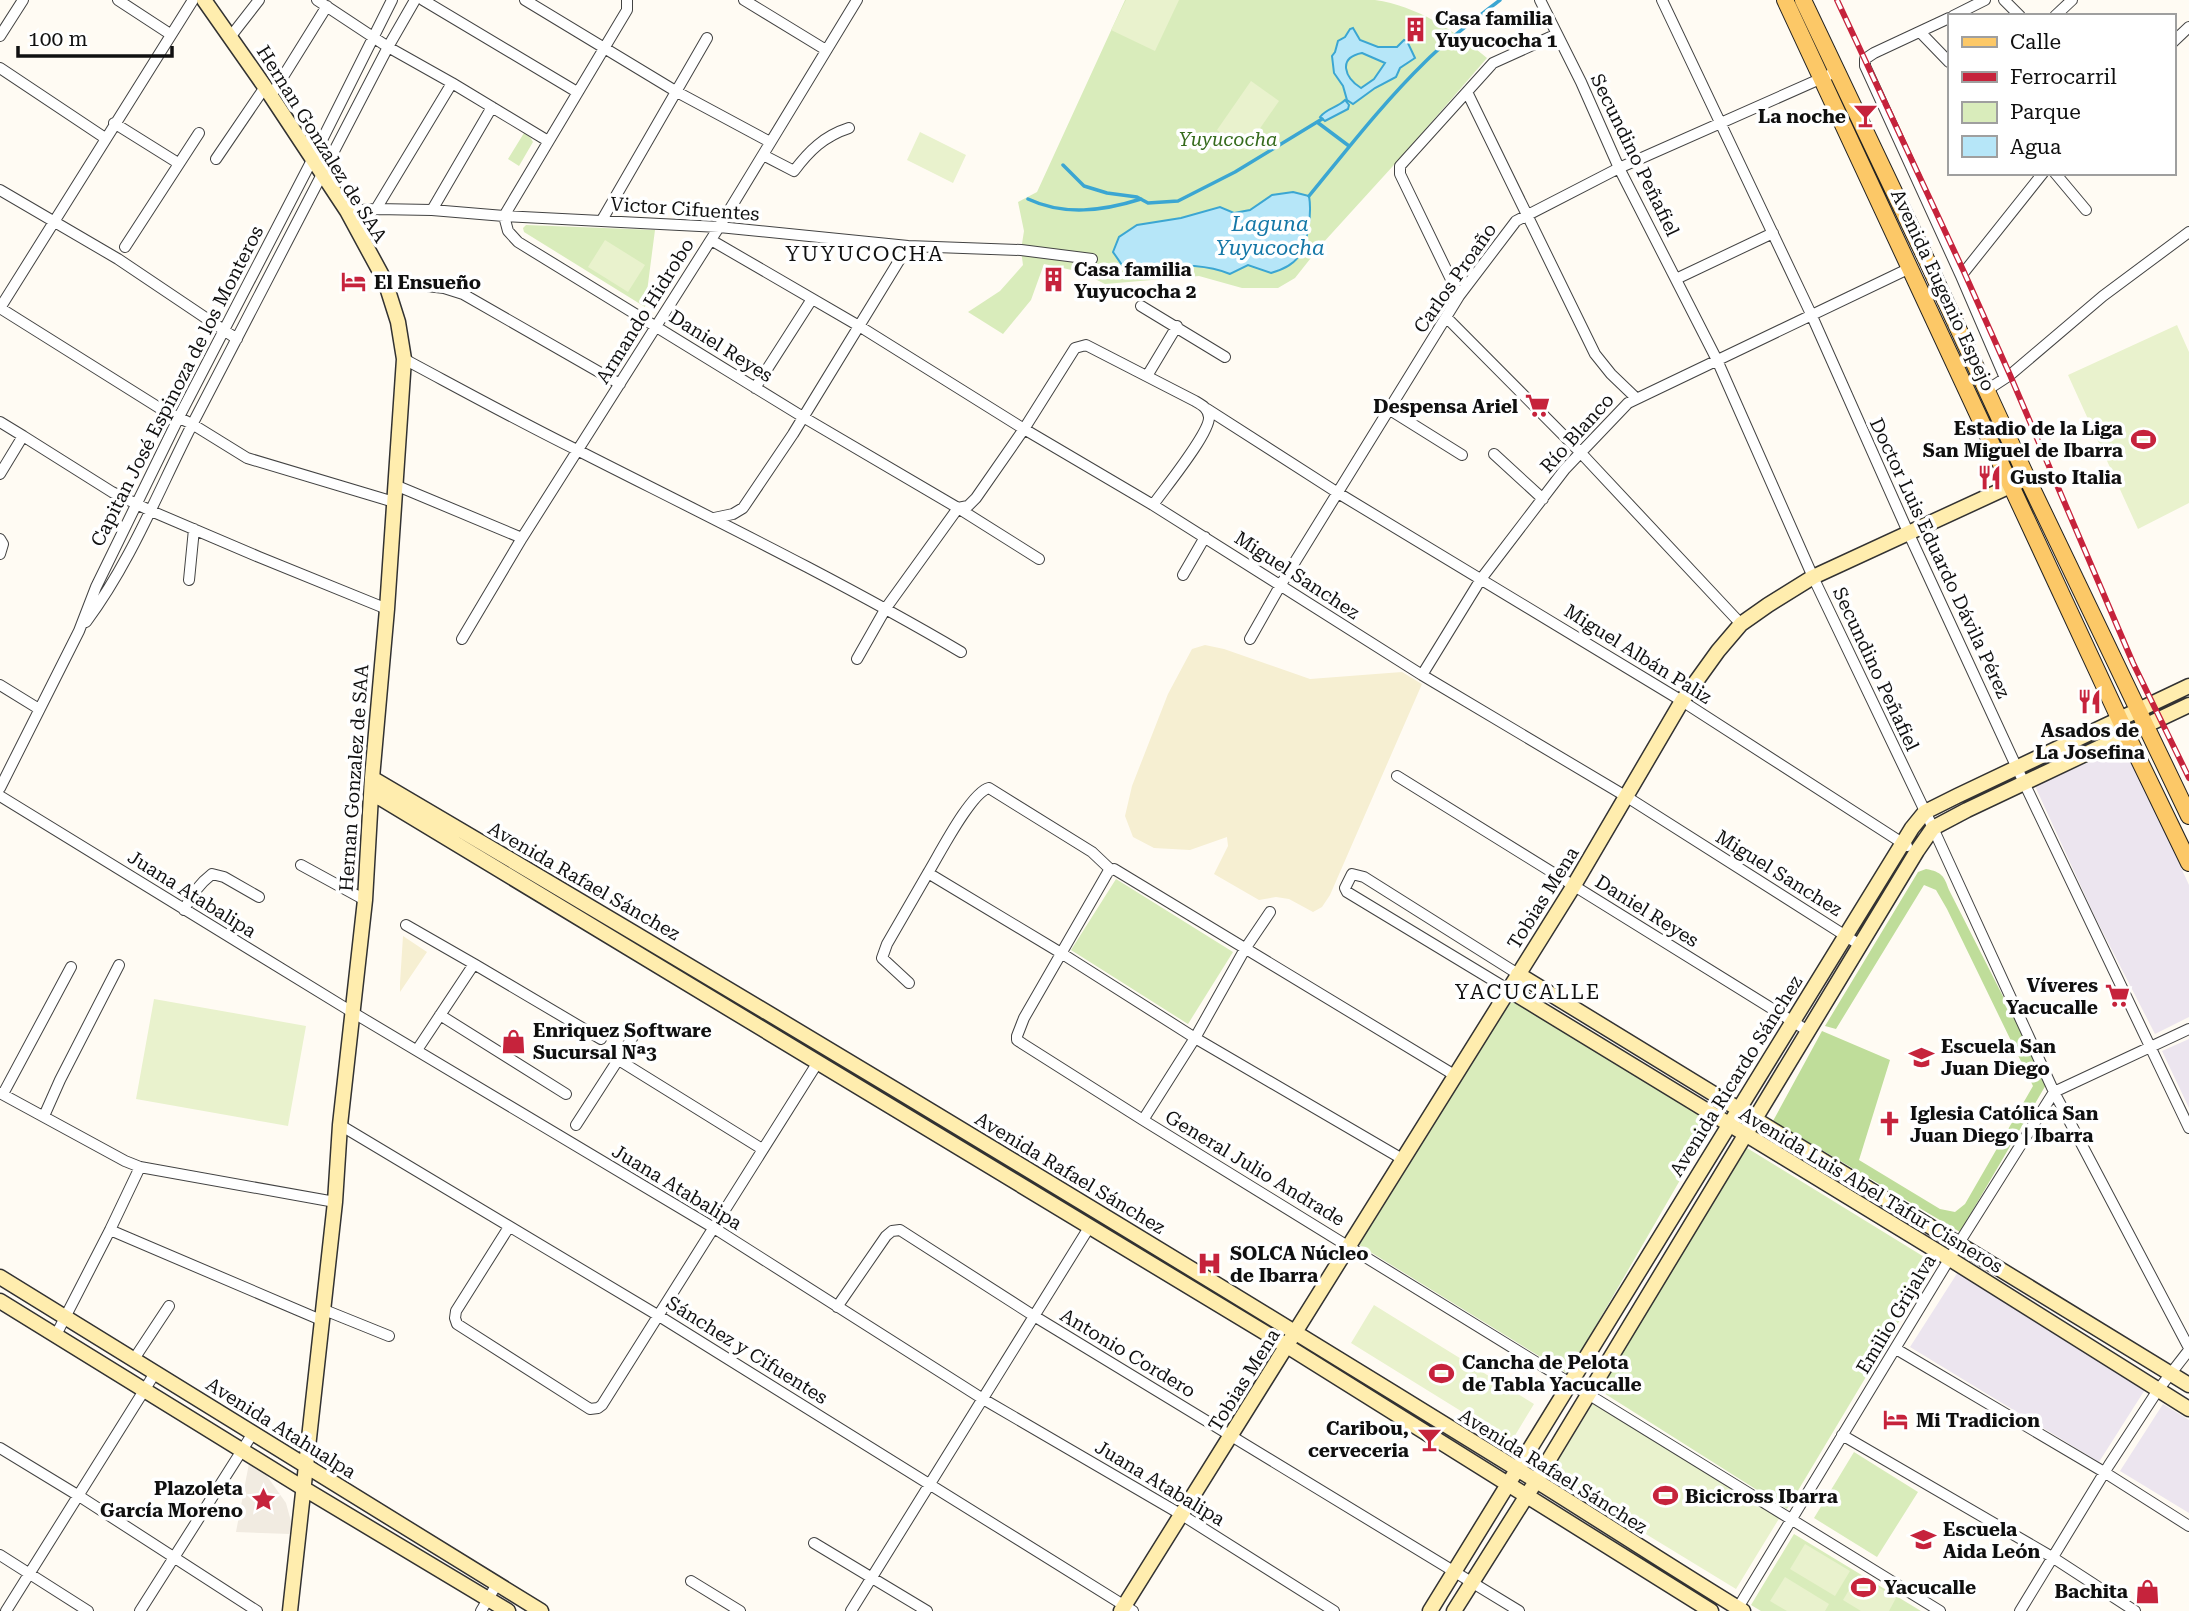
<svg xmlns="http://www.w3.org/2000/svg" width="2189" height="1611" viewBox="0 0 2189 1611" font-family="'Roboto Serif',serif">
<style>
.industrial{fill:#ece5ef}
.farmland{fill:#f6efd2}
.green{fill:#d9ecbb}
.forest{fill:#bfdd9a}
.pitch{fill:#e9f2cd}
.plaza{fill:#f1ebe1}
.water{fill:#b6e6f8;stroke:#3ba6d2;stroke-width:2;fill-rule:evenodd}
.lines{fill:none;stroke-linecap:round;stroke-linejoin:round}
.stream{stroke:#3ba6d2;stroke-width:3.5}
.street-casing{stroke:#434343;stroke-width:12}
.secondary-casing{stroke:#323232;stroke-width:17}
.primary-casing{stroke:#212121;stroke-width:18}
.street{stroke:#fff;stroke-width:10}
.secondary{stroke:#ffedae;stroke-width:14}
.primary{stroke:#fcc867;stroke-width:16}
.rail-casing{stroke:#c6233c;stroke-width:6}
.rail{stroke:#fff;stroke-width:3.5;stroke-dasharray:10;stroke-linecap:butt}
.labels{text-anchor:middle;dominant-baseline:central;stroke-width:7;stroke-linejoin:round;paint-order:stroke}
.poi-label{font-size:19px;font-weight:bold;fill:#101010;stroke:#fff;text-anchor:start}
.park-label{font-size:19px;font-style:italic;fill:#366b1d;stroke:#fff}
.street-label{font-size:19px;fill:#101010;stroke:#fff}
.water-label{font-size:21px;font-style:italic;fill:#1477a7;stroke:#fff}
.neighbourhood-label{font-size:21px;letter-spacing:2px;fill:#101010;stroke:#fff}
</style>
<rect width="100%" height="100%" fill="#fffbf3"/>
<path class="industrial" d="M2125 746 2189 885V1017L2155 1034 2095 917 2035 786Z
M2189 1039V1108L2162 1051Z
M1958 1272 2146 1388 2099 1462 1910 1347Z
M2163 1404 2189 1420V1513L2120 1471Z"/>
<path class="farmland" d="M1205 645 1224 649 1310 679 1402 672 1422 684 1330 895 1322 907 1313 912 1289 899 1276 897 1259 900 1214 874 1228 846 1227 837 1190 850 1154 848 1133 837 1125 816 1132 786 1168 694 1192 649Z
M403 936 427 952 400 992V983Z"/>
<path class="green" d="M1125 0H1375C1417 6 1455 31 1487 58L1403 155 1322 244 1295 278 1278 288H1242L1199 276 1105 284 1081 272 1044 264 1031 300 1003 334 968 312 1000 291 1023 265 1021 250 1024 231 1018 202 1037 192Z
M524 133 530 137 533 142 519 166 508 159Z
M526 225 655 230 645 307 524 232 523 228Z
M1116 879 1233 952 1188 1024 1071 950Z
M1513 998 1713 1123 1568 1374 1359 1245Z
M1747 1148 1934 1263 1787 1509 1599 1390Z
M1854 1452 1918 1492 1877 1557 1814 1518Z
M1794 1534 1921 1611H1761L1751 1605Z"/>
<path class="forest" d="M1926 869C1942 872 1944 876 1949 890L2047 1083 1960 1232 1773 1121 1822 1031 1890 1060 1859 1160 1940 1209 1955 1212 1965 1204 2033 1086 1947 909 1936 890 1924 885 1836 1029 1825 1026 1918 872Z"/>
<path class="pitch" d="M1126 0H1179L1155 51 1111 30Z
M1251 81 1279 101 1245 150 1217 130Z
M920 132 966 155 953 183 907 160Z
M605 240 645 265 628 292 588 267Z
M2177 325 2189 352V503L2138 529 2068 375Z
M154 999 306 1026 288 1126 136 1099Z
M1374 1305 1534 1404 1511 1442 1351 1343Z
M1593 1403 1780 1517 1736 1589 1549 1475Z
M1805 1544 1850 1571 1835 1596 1790 1569Z
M1858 1575 1896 1598 1889 1611H1861L1843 1600Z
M1785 1577 1829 1604 1825 1611H1787L1770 1601Z"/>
<path class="plaza" d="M250 1458 267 1476 286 1503 292 1525 290 1534 236 1532Z"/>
<path class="water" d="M1353 28 1360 40 1378 47H1397L1404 40 1407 41 1415 58 1400 68 1396 77 1375 88 1353 104 1347 100 1343 86 1334 73 1332 56 1335 52 1338 41 1345 37 1350 29ZM1362 53 1385 63 1374 79 1361 88C1345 78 1337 58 1362 53Z
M1345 100 1349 105 1348 109 1325 121 1320 117C1327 108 1337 108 1345 100Z
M1293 192 1309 196C1312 213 1308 242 1299 256 1292 266 1281 270 1271 273L1248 265 1230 274C1195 260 1158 268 1122 265L1113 252 1119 237 1137 225 1181 218 1220 207 1234 213 1250 210 1272 195Z"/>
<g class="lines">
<path class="stream" d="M1317 122 1349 146
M1063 165 1084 186 1107 193 1137 197 1148 203 1178 201 1235 172 1322 119
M1309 196C1346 151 1383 103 1425 62 1448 39 1474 20 1500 0
M1028 199C1064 216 1103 211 1141 199"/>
<defs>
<path id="street" d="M118 0 170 34
M317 0 388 47 452 83 548 141
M423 0 577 92
M525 0 677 92 770 142
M627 0V10L504 216 508 231 518 242 803 417 958 508 968 506 976 498 1024 429 1075 348 1086 345 1195 401C1202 405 1208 408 1209 417 1210 433 1164 489 1153 505
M744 0 826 50
M1540 0 1581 82 1619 168 1717 360 1813 577 1933 828 2054 1092 2189 1348
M1662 0 1811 314 1908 532 2017 768 2189 1128
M2004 0 2020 16
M1953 16 1985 0
M2055 16 2072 0
M1949 18 1874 53 1865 59V66L1961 276 2005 378
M1920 32 1949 62
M0 36 23 0
M231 36 259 0
M2173 42 2189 27
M0 68 105 138
M1467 92 1595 354 1611 374 1636 398
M271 96 327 6
M114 123 178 163
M763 155 794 171C809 151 824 136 849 128
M216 159 265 87
M2055 173 2086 210
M0 190 118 259 237 339
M376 209 452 83
M432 210 492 107
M347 211 376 209 432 210 504 216 719 227 908 246 1021 250 1092 259
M602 220 707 38
M711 240 859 326 1024 429 1153 505 1422 675 1627 797 1860 945
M125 247 199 133
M1961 276 2043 173
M1676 279 1773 233
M385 281 444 288 463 294 620 384
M1459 296 1400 174V166L1493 63 1557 34
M1141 306 1225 357
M0 308 161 409 192 424 247 458 394 502
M0 308 193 0
M1446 317 1580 452 1741 624
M404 359C462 390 520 422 579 451 707 516 837 579 961 652
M1147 376 1177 326
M755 388 812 299
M1987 390 2010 375 2103 296 2189 232
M1207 409 1338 493 1682 701 1907 846
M1390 410 1462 455
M0 422 23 436 0 474
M23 436 112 492 151 511 259 557 387 609
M1494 454 1543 499
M395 485 522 538
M714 518 733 514 743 508 793 434 908 246
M0 539 3 544 0 554
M1183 575 1205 537
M189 580 194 529
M86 622C132 560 159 489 194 421 258 296 324 172 388 47L415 0
M462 639 522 538 719 227 857 0
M1250 639 1280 586 1459 296 1516 221 1619 168 1838 71
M857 659 886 608 958 508 1039 559
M1422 675 1481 579 1565 469 1628 403 1910 268
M0 685 39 709
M1397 776 1808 1031
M0 788 79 631 96 587 179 417 312 160 392 0
M0 796 352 1012 714 1228 983 1399 1182 1515 1334 1611
M301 865 365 900
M1111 870 1092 852 989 788C971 792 939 855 928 873L1061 953 1195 1038 1404 1160
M184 910C191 895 199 884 212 874L224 877 259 897
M406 925 474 964
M909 983 882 958 887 944 928 873
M1509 990 1347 892 1345 888 1352 874 1364 877 1518 974
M440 1015 566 1094
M417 1050 474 964 601 1039
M617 1059 762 1149
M1456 1076 1114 869 1108 872 1024 1018 1017 1036V1040L1023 1044 1143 1120 1940 1611
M0 1093 125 1161 140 1167 335 1202
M3 1094 71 967
M44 1116 60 1080 119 965
M1143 1120 1195 1038 1245 949 1270 912
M340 1125 659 1316 1133 1611
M576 1125 636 1032
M509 1227 456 1311 455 1318 457 1324 590 1409 598 1408 602 1405 818 1062
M110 1230 321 1320
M837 1307 886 1236 892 1231 900 1230 1034 1316 1519 1611
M322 1309 389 1336
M56 1335 110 1230 140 1167
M1896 1349 2104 1472 2189 1526
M134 1359 169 1306
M1842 1435 2052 1557 2135 1611
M0 1448 79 1496 257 1611
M814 1543 927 1611
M0 1555 88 1611
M691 1581 740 1611
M6 1611 155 1373
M140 1611 253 1433
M481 1611 497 1584
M851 1611 1090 1226
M1736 1611 1959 1243 2054 1092 2189 1029
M2020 1611 2109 1465 2158 1390 2189 1350"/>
<path id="secondary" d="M204 0 265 87 347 211 385 281 398 322 404 359 387 609 372 778 365 900 340 1125 335 1202 290 1611
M372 778C763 1008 1152 1243 1538 1482 1607 1525 1674 1569 1743 1611
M372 793 1287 1346 1711 1611
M1518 974 2189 1385
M1509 990 1950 1259 2189 1409
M0 1277 541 1611
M0 1301 303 1488 508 1611
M1121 1611 1573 887 1682 701 1718 651 1741 624 1768 605 1813 577 2019 482
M1430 1611 1912 828 1925 812 1957 796 2189 686
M1454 1611 1536 1481 1917 851 1933 828 1967 810 2189 705"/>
<path id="primary" d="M1785 0 2127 735 2189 863
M1803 0 1927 261 2027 478 2189 816"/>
</defs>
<use href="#street" class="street-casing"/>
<use href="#secondary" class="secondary-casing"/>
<use href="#primary" class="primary-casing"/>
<use href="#street" class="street"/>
<use href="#secondary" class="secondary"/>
<use href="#primary" class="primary"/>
<defs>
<path id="rail" d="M1837 0 1964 272 2010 375 2133 663 2189 778"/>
</defs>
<use href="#rail" class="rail-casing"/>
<use href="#rail" class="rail"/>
</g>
<defs>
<symbol id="building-bare" viewBox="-9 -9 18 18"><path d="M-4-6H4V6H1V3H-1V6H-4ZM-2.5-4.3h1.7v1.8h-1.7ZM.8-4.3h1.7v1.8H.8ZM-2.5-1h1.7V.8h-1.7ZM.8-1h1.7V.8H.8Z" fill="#c6233c" stroke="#fff" stroke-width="2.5" paint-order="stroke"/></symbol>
<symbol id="bar-bare" viewBox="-9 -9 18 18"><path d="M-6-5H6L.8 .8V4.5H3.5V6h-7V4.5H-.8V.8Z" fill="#c6233c" stroke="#fff" stroke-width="2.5" paint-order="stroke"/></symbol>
<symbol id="hotel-bare" viewBox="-9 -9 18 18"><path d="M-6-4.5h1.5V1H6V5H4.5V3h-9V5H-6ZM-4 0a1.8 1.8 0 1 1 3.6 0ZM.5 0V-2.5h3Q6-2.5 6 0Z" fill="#c6233c" stroke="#fff" stroke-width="2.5" paint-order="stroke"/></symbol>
<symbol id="supermarket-bare" viewBox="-9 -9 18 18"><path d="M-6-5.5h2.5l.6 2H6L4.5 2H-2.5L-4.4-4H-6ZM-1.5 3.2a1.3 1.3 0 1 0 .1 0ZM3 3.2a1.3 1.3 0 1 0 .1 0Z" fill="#c6233c" stroke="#fff" stroke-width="2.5" paint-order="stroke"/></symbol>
<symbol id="stadium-bare" viewBox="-9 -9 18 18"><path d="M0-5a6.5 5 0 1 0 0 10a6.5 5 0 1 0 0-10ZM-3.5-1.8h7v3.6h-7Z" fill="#c6233c" stroke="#fff" stroke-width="2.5" paint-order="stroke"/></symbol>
<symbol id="restaurant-bare" viewBox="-9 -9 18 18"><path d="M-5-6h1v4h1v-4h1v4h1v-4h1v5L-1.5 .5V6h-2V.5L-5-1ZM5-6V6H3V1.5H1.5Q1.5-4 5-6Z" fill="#c6233c" stroke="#fff" stroke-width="2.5" paint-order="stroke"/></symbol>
<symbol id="shop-bare" viewBox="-9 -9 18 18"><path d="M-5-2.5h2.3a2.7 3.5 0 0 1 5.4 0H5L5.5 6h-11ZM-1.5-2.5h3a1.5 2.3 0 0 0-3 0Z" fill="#c6233c" stroke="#fff" stroke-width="2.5" paint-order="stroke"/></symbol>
<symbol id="school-bare" viewBox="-9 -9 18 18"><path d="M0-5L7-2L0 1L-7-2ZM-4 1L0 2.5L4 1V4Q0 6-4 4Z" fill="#c6233c" stroke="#fff" stroke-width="2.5" paint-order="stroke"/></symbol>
<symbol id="church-bare" viewBox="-9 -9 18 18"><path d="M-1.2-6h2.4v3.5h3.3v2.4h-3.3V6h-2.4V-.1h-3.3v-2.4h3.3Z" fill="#c6233c" stroke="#fff" stroke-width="2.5" paint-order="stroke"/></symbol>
<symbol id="hospital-bare" viewBox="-9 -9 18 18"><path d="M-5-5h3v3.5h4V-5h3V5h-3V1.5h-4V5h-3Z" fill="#c6233c" stroke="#fff" stroke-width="2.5" paint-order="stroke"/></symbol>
<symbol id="sight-bare" viewBox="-9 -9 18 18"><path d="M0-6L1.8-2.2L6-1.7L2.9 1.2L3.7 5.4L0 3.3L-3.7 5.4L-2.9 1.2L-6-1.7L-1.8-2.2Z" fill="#c6233c" stroke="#fff" stroke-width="2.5" paint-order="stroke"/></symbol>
</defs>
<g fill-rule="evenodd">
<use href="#building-bare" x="1398" y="12" width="35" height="35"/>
<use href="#bar-bare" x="1848" y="98" width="35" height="35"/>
<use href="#building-bare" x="1036" y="262" width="35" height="35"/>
<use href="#hotel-bare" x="336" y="264" width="35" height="35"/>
<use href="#supermarket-bare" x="1520" y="388" width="35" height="35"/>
<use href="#stadium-bare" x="2126" y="422" width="35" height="35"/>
<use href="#restaurant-bare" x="1972" y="460" width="35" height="35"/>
<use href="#restaurant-bare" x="2072" y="684" width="35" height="35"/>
<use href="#supermarket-bare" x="2100" y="978" width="35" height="35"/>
<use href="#shop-bare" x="496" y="1024" width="35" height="35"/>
<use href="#school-bare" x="1904" y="1040" width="35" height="35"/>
<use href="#church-bare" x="1872" y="1106" width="35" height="35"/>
<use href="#hospital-bare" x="1192" y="1246" width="35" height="35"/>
<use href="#stadium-bare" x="1424" y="1356" width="35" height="35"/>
<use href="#hotel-bare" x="1878" y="1402" width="35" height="35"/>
<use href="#bar-bare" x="1412" y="1422" width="35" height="35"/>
<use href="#stadium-bare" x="1648" y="1478" width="35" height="35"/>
<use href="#sight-bare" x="246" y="1482" width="35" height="35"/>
<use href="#school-bare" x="1906" y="1522" width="35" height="35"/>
<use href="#stadium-bare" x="1846" y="1570" width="35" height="35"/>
<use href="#shop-bare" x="2130" y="1574" width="35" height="35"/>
</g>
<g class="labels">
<g class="poi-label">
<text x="1435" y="18">Casa familia<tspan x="1435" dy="22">Yuyucocha 1</tspan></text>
<text x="1846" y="116" text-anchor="end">La noche</text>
<text x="1074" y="269">Casa familia<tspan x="1074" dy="22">Yuyucocha 2</tspan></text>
<text x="374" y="282">El Ensueño</text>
<text x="1518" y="406" text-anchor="end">Despensa Ariel</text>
<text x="2123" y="428" text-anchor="end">Estadio de la Liga<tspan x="2123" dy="22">San Miguel de Ibarra</tspan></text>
<text x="2010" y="477">Gusto Italia</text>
<text x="2090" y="730" text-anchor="middle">Asados de<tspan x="2090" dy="22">La Josefina</tspan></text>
<text x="2098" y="985" text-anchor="end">Víveres<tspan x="2098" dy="22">Yacucalle</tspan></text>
<text x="533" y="1030">Enriquez Software<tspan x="533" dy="22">Sucursal Nª3</tspan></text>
<text x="1941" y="1046">Escuela San<tspan x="1941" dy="22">Juan Diego</tspan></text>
<text x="1910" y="1113">Iglesia Católica San<tspan x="1910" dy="22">Juan Diego | Ibarra</tspan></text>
<text x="1230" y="1253">SOLCA Núcleo<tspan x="1230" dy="22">de Ibarra</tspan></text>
<text x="1462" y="1362">Cancha de Pelota<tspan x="1462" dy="22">de Tabla Yacucalle</tspan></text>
<text x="1916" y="1420">Mi Tradicion</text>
<text x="1409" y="1428" text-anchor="end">Caribou,<tspan x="1409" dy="22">cerveceria</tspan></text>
<text x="243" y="1488" text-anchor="end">Plazoleta<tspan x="243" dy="22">García Moreno</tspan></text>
<text x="1685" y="1496">Bicicross Ibarra</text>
<text x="1943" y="1529">Escuela<tspan x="1943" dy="22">Aida León</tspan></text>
<text x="1884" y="1587">Yacucalle</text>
<text x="2128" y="1591" text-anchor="end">Bachita</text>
</g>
<g class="park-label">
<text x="1228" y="139">Yuyucocha</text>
</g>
<g class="street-label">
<text transform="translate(322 144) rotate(58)">Hernan Gonzalez de SAA</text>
<text transform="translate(1635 155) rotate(64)">Secundino Peñafiel</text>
<text transform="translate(685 209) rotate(4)">Victor Cifuentes</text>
<text transform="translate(1455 278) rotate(-55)">Carlos Proaño</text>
<text transform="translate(1943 290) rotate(65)">Avenida Eugenio Espejo</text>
<text transform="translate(645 311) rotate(-58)">Armando Hidrobo</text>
<text transform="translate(721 346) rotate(32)">Daniel Reyes</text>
<text transform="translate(177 386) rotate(-63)">Capitan José Espinoza de los Monteros</text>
<text transform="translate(1577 433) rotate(-48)">Río Blanco</text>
<text transform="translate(1940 558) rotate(65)">Doctor Luis Eduardo Dávila Pérez</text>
<text transform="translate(1297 575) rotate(33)">Miguel Sanchez</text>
<text transform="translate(1638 654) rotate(32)">Miguel Albán Paliz</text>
<text transform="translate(1876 669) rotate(65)">Secundino Peñafiel</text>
<text transform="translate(354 778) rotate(-86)">Hernan Gonzalez de SAA</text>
<text transform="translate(1779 873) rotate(32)">Miguel Sanchez</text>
<text transform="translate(584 881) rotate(30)">Avenida Rafael Sánchez</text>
<text transform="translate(192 894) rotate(32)">Juana Atabalipa</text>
<text transform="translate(1543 898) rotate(-58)">Tobias Mena</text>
<text transform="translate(1647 911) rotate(32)">Daniel Reyes</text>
<text transform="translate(1736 1076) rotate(-58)">Avenida Ricardo Sánchez</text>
<text transform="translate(1255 1168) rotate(31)">General Julio Andrade</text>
<text transform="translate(1070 1173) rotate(31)">Avenida Rafael Sánchez</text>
<text transform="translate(677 1187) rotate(31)">Juana Atabalipa</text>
<text transform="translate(1871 1190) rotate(31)">Avenida Luis Abel Tafur Cisneros</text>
<text transform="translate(1896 1314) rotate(-59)">Emilio Grijalva</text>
<text transform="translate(747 1350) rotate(32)">Sánchez y Cifuentes</text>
<text transform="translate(1128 1353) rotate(31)">Antonio Cordero</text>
<text transform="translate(1244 1380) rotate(-58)">Tobias Mena</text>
<text transform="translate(281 1428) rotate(32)">Avenida Atahualpa</text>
<text transform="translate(1553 1471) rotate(32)">Avenida Rafael Sánchez</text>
<text transform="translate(1160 1483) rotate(31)">Juana Atabalipa</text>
</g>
<g class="water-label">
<text x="1270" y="224">Laguna<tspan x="1270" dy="24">Yuyucocha</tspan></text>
</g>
<g class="neighbourhood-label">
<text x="865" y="254">YUYUCOCHA</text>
<text x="1528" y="992">YACUCALLE</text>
</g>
</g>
<rect x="1948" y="14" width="228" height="161" fill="#ffffff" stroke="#9f9f9f" stroke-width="2"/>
<rect x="1962" y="37" width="35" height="10" fill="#fcc867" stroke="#9f9f9f" stroke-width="2"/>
<text x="2010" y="49" font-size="21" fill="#101010">Calle</text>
<rect x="1962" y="72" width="35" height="10" fill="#c6233c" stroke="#9f9f9f" stroke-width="2"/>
<text x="2010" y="84" font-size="21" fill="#101010">Ferrocarril</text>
<rect x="1962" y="102" width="35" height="21" fill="#d9ecbb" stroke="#9f9f9f" stroke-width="2"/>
<text x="2010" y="119" font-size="21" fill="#101010">Parque</text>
<rect x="1962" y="136" width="35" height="21" fill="#b6e6f8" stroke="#9f9f9f" stroke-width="2"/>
<text x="2010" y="154" font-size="21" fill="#101010">Agua</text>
<path d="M18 46v10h154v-10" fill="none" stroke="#101010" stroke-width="3.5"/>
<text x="28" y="46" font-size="21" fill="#101010" stroke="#ffffff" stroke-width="5" paint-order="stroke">100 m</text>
</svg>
